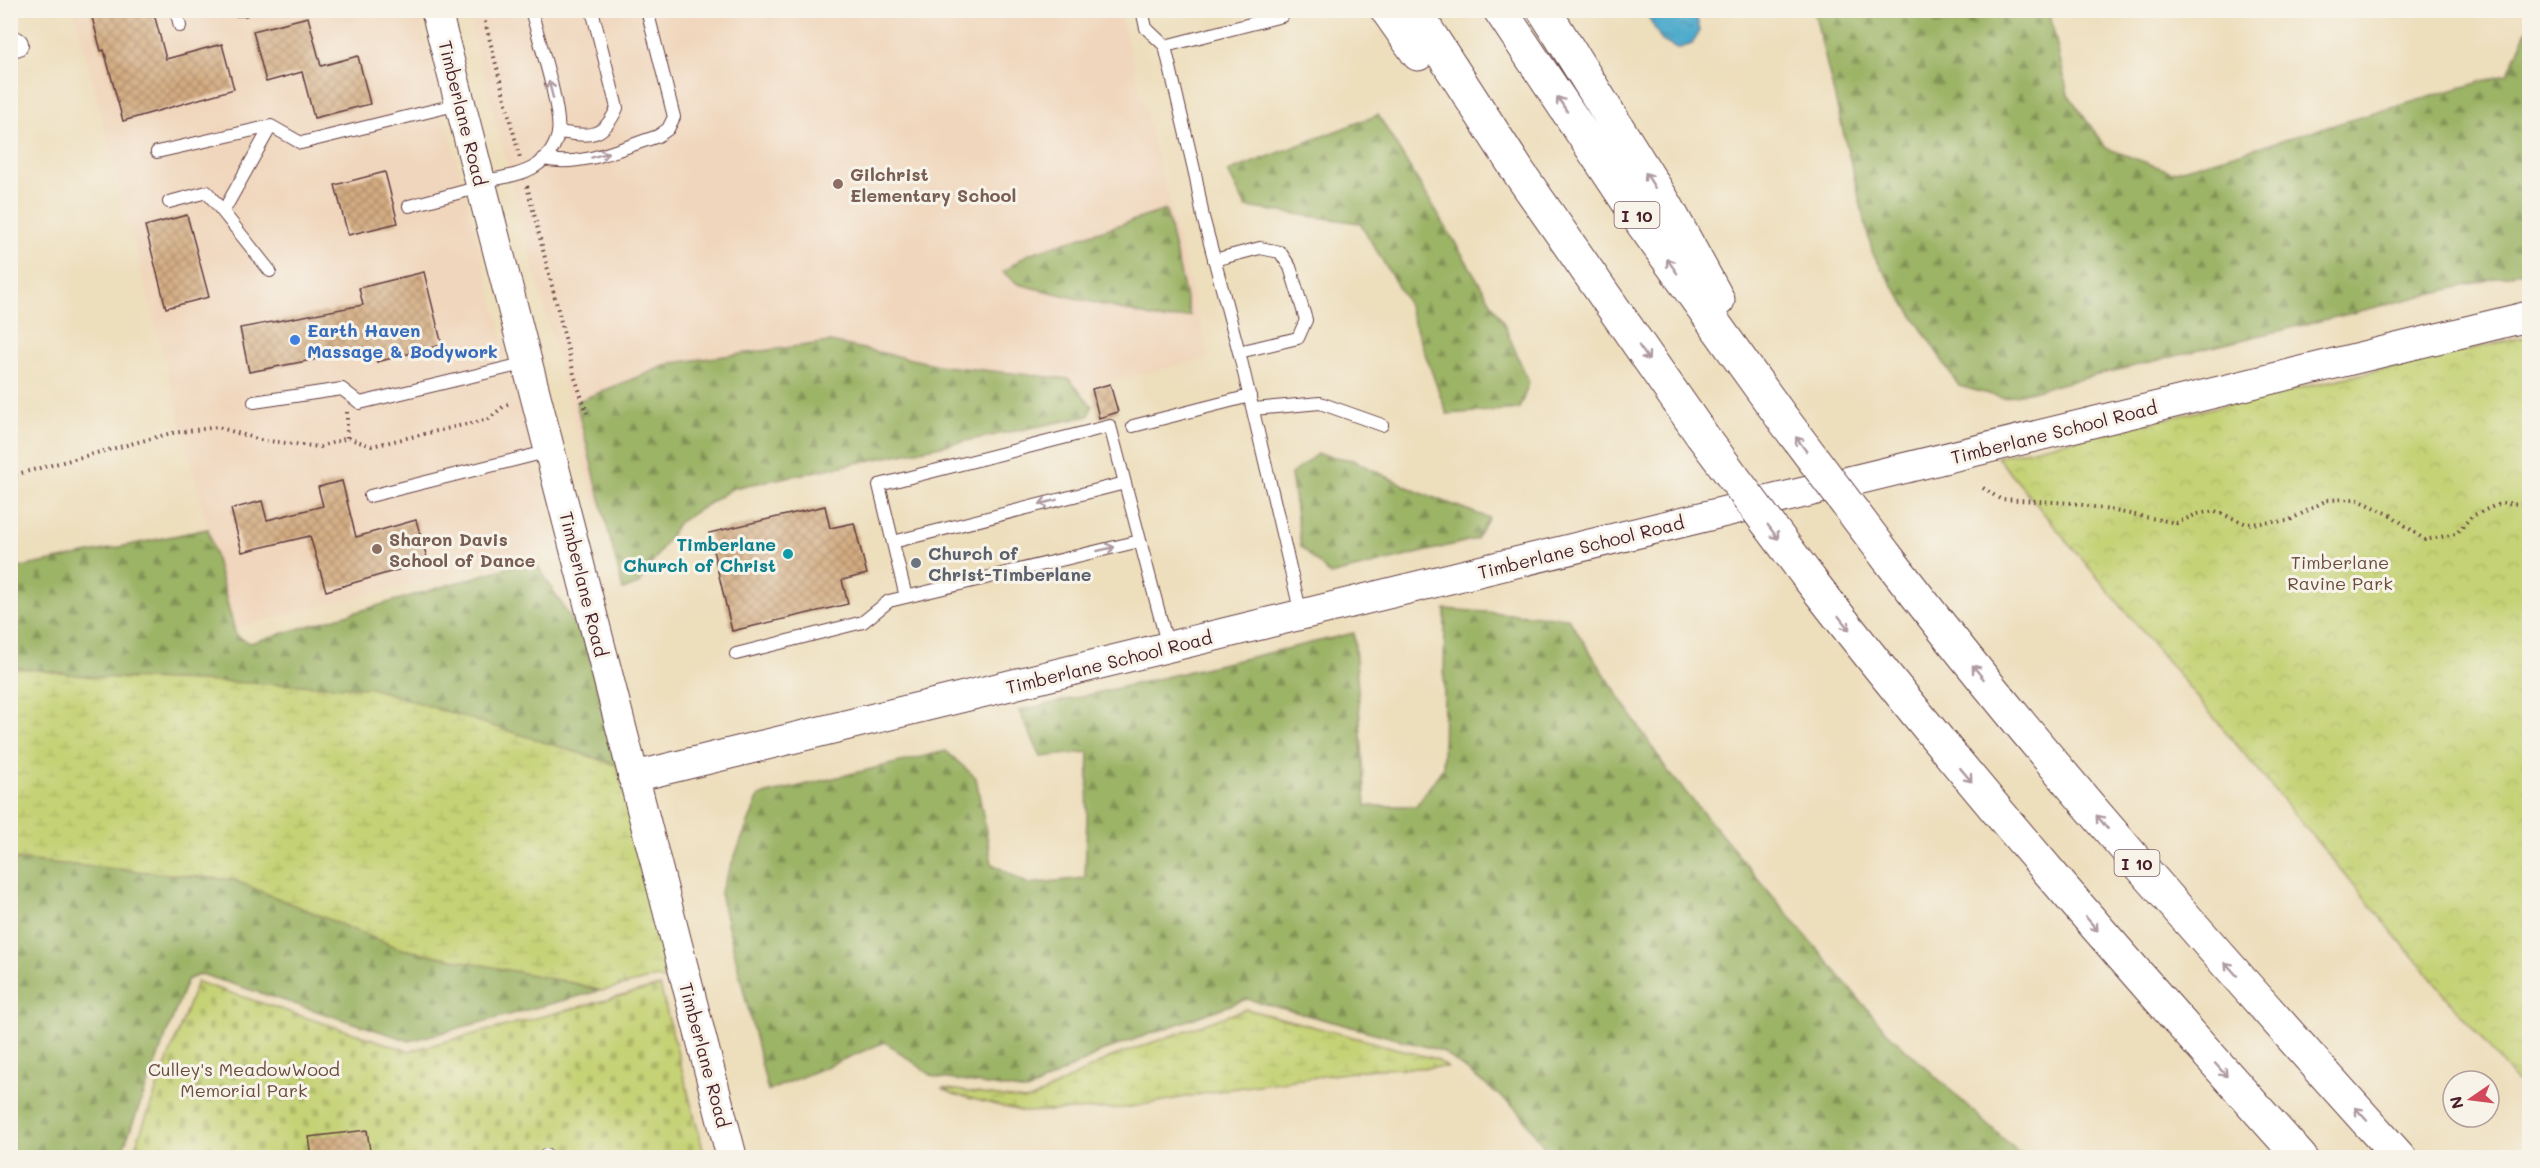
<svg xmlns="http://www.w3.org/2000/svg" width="2540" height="1168" viewBox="0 0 2540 1168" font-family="Mali,sans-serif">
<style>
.built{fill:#f0d6bc}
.forest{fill:url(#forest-firs);stroke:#736a48;stroke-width:1.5}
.wetland{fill:url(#wetland-marsh);stroke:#887850;stroke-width:1.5}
.cemetery{fill:url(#cemetery-stones);stroke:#887850;stroke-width:1.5}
.park{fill:url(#park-crowns);stroke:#887850;stroke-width:1.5}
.water{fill:url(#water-ripples);stroke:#4c647c;stroke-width:1.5}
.building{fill:url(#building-cross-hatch)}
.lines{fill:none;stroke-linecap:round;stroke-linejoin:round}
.service-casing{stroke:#623c41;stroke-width:14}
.minor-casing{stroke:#623c41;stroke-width:26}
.tertiary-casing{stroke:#623c41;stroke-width:32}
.motorway-casing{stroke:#623c41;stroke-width:35}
.path{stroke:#623c41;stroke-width:4;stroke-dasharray:1.5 4.5;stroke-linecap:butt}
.service{stroke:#fff;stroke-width:12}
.minor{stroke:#fff;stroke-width:24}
.tertiary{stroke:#fff;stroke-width:30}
.motorway{stroke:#fff;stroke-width:33}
.motorway-bridge-casing{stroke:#623c41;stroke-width:35;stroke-linecap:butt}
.motorway-bridge{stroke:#fff;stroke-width:33}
.oneway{stroke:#ae9aa0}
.education-dot{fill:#8d6e63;stroke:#f7f3e8;stroke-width:2}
.shop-dot{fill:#3f7fe0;stroke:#f7f3e8;stroke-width:2}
.culture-dot{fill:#0f9aa8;stroke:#f7f3e8;stroke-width:2}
.worship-dot{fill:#6b7280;stroke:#f7f3e8;stroke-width:2}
.labels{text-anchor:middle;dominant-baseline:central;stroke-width:6;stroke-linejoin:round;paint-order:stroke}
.shield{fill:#f7f3e8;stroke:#7e5f64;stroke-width:1.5}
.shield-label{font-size:16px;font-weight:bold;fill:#4a1f2b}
.street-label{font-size:18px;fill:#4a1f2b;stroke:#f7f3e8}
.education-label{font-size:18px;font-weight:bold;fill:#785e54;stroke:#f7f3e8;text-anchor:start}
.shop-label{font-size:18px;font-weight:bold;fill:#366cbe;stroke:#f7f3e8;text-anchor:start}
.culture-label{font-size:18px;font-weight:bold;fill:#0d838f;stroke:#f7f3e8;text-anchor:end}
.worship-label{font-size:18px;font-weight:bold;fill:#5b616d;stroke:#f7f3e8;text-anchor:start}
.park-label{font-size:18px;fill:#694c3d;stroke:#f7f3e8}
</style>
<defs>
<pattern id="forest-firs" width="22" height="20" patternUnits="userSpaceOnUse" patternTransform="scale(1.5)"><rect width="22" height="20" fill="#9cb466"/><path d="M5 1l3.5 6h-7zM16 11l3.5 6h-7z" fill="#819254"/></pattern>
<pattern id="wetland-marsh" width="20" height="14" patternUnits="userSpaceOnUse" patternTransform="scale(1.5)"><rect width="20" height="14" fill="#c5d274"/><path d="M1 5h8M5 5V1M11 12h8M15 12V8" fill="none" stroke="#abb465"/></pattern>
<pattern id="cemetery-stones" width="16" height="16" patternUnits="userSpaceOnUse" patternTransform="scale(1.5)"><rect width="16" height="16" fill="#c5d274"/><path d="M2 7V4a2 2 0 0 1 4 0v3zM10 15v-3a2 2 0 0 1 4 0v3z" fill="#abb465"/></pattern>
<pattern id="park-crowns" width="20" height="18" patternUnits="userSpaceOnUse" patternTransform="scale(1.5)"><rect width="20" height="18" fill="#c5d274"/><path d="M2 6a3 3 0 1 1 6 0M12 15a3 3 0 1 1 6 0" fill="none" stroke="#abb465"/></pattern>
<pattern id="water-ripples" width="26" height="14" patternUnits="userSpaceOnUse" patternTransform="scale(1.5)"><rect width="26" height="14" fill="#4eaacc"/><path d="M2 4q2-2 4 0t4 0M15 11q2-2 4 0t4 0" fill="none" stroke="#438aa6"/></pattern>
<pattern id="building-cross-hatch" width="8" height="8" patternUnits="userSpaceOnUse" patternTransform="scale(1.5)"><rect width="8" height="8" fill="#d3ac81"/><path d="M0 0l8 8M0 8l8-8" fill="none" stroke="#ad8b6a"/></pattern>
</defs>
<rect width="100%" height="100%" fill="#f7f3e8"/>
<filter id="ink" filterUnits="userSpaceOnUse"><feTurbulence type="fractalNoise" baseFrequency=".0167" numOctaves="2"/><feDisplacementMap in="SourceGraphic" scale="12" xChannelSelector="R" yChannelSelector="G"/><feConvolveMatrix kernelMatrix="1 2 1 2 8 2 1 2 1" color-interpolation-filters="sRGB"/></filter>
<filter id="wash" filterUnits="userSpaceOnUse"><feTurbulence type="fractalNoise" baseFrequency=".008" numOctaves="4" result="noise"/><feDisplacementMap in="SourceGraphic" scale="24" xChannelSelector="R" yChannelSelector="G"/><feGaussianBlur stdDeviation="1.35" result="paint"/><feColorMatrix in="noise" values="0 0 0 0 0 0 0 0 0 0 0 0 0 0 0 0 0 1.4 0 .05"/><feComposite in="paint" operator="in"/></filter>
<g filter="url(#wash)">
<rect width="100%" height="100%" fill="#eddebc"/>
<path class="built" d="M74 11H418L557 548 234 628Z
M467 11H1120L1209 358 595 504Z"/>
<path class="forest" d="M1814 11H2049L2068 94 2106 148 2172 172 2508 74 2529 26V270L2003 398 1959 386 1873 255Z
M1378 115 1503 322 1529 383 1519 409 1447 414 1405 298 1360 223 1246 207 1228 172Z
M1166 210 1190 316 1164 320 1018 284 1003 272 1028 254Z
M830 342 944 366 1069 379 1092 406 1089 416 733 488 678 523 639 584 623 590 576 402 672 363Z
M1317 454 1353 460 1418 492 1489 518 1476 539 1330 575 1301 546 1291 474Z
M208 529 236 636 250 643 534 560 586 643 617 765 371 688 93 677 11 667V569Z
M1445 609 1568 618 1667 770 1884 1029 2023 1157H1551L1519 1111 1442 1051 1247 999 1105 1050 1027 1091 934 1077 885 1042 768 1091 720 893 759 796 946 751 976 778 992 864 1028 884 1085 878 1089 752 1041 757 1019 711 1354 633 1366 806H1416L1443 768Z
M10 859 234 880 398 948 578 984 599 991 410 1041 201 974 187 980 120 1157H11Z"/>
<path class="wetland" d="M11 667 93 677 371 688 617 765 683 1019 679 1018 670 983 657 977 602 991 578 984 398 948 234 880 11 859Z
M1246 1009 1436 1059 1447 1067 1374 1069 1230 1089 1125 1108 1046 1111 1024 1112 953 1094 942 1088 1025 1100 1032 1099 1109 1058Z"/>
<path class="cemetery" d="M197 982 409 1051 660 986 705 1157 131 1158Z"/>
<path class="park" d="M2529 336V1096L1997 457Z"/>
<path class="water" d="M1645 11H1695L1700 31 1692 44 1677 49 1662 41Z"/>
<g id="blocks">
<path class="building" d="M90 10H153L166 59 222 44 234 89 123 121 104 50 101 51Z
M308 17 321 66 358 56 370 104 314 118 302 72 266 82 253 31Z
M385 172 398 223 348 235 335 185Z
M187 215 209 297 166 308 145 226Z
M424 272 442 345 377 362 374 348 249 372 240 328 363 305 359 288Z
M1110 384 1118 412 1099 418 1092 389Z
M342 481 356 537 416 520 428 561 326 591 310 536 242 552 231 509 262 501 267 520 323 506 318 487Z
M825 506 830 528 854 523 867 574 842 580 848 604 732 631 709 533Z
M367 1130 371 1158H312L309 1137Z"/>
</g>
</g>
<g filter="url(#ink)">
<use href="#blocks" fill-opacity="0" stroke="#623c41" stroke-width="1.5"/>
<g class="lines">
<defs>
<path id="service" d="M176 10 180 26
M237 10H244
M1142 10 1146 28 1165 46 1196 178 1203 217 1240 356 1301 614
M1165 46 1282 16
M558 132C588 136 603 140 617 108L592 10
M157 152 271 126 301 143 459 104
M543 159C582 168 621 148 658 136L668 129 674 117 647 10
M480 182C498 178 519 176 534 167 547 159 555 148 558 134 562 110 538 37 531 10
M169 202 207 192 270 271
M409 206 480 187
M223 212 271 126
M1214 260 1260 248 1280 252 1290 267 1306 320 1298 338 1239 352
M254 402 342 389 360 403 527 363
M1253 409 1320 403 1382 425
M1133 426 1250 396
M370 496 550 451
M893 542 1125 483
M906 597 879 485 1110 426 1168 647
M736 654 863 622 889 601 1140 541
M546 1155 549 1158"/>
<path id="minor" d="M10 45 16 44"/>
<path id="tertiary" d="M436 10 732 1158
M633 777 2530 316"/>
<path id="motorway" d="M1387 10 1418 54
M1414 10 1520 174 1701 434
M1500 10 1642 223 1780 415
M1544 10 1666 205 1718 300
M1887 557C2048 767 2224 962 2400 1158
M1808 577C1964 778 2130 968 2301 1158"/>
</defs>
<use href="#service" class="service-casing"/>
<use href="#minor" class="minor-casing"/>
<use href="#tertiary" class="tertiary-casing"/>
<use href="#motorway" class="motorway-casing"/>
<path class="path" d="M482 10 520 158
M527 186 575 378 587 413
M347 412V438
M10 476 172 433 218 427 260 440 320 447 347 438 372 446 489 419 505 405 512 403
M1983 488 2000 499 2073 503 2177 523 2197 514 2215 511 2247 524 2288 521 2327 500 2356 499 2391 515 2425 540 2456 534 2472 516 2501 503 2530 504"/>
<use href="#service" class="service"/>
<use href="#minor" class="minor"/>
<use href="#tertiary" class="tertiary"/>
<use href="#motorway" class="motorway"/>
<defs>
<path id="motorway-bridge" d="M1780 415 1887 557
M1701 434 1808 577"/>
</defs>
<use href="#motorway-bridge" class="motorway-bridge-casing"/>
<use href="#motorway-bridge" class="motorway-bridge"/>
</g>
<defs><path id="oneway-shaft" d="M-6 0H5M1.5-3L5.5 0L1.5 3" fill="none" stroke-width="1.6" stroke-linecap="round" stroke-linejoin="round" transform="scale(1.5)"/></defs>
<g class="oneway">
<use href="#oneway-shaft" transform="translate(551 90) rotate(-104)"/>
<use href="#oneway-shaft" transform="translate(1562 104) rotate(-124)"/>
<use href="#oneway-shaft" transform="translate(600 155) rotate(-17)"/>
<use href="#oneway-shaft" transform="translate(1650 180) rotate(-122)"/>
<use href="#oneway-shaft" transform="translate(1672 266) rotate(-125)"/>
<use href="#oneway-shaft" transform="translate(1644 353) rotate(55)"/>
<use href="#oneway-shaft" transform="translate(1801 444) rotate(-126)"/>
<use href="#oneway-shaft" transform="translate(1048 502) rotate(166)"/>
<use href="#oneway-shaft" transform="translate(1773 532) rotate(53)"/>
<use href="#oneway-shaft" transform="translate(1106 549) rotate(-13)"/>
<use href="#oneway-shaft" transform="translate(1844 623) rotate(52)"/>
<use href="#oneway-shaft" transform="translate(1978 672) rotate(-129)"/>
<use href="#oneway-shaft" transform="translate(1966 775) rotate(50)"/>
<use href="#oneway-shaft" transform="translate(2102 822) rotate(-130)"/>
<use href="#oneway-shaft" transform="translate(2092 924) rotate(49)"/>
<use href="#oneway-shaft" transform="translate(2231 969) rotate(-132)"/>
<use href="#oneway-shaft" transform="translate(2221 1070) rotate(48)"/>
<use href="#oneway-shaft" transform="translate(2361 1114) rotate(-132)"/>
</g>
</g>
<g class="education-dot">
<circle cx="838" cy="184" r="6"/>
<circle cx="377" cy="549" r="6"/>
</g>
<circle class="shop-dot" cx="295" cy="340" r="6"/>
<circle class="culture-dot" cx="788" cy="554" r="6"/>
<circle class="worship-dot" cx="916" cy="563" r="6"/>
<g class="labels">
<g class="shield">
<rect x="1614.5" y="202" width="45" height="26" rx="4.5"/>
<rect x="2114.5" y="850" width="45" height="26" rx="4.5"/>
</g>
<g class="shield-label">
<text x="1637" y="215">I 10</text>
<text x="2137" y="863">I 10</text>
</g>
<g class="street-label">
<text transform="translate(463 113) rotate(76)">Timberlane Road</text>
<text transform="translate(2054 432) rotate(-14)">Timberlane School Road</text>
<text transform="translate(1581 547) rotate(-14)">Timberlane School Road</text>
<text transform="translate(584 584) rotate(76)">Timberlane Road</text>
<text transform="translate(1109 662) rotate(-14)">Timberlane School Road</text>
<text transform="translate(705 1055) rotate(75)">Timberlane Road</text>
</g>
<g class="education-label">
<text x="850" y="174">Gilchrist<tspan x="850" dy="21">Elementary School</tspan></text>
<text x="389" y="539">Sharon Davis<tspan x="389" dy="21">School of Dance</tspan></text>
</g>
<g class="shop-label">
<text x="307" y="330">Earth Haven<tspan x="307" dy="21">Massage &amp; Bodywork</tspan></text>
</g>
<g class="culture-label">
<text x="776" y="544">Timberlane<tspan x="776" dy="21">Church of Christ</tspan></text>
</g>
<g class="worship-label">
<text x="928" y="553">Church of<tspan x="928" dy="21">Christ-Timberlane</tspan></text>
</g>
<g class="park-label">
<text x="2340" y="562">Timberlane<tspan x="2340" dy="21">Ravine Park</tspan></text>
<text x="244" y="1069">Culley's MeadowWood<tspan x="244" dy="21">Memorial Park</tspan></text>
</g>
</g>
<rect width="2540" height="1168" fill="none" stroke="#f7f3e8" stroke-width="36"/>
<g transform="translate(2471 1099) rotate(256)"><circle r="28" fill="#f7f3e8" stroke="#b29e9c" stroke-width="1.5"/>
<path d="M0-4.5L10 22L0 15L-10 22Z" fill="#d1495b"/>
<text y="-9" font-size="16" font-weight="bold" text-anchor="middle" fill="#4a1f2b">N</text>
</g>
</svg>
